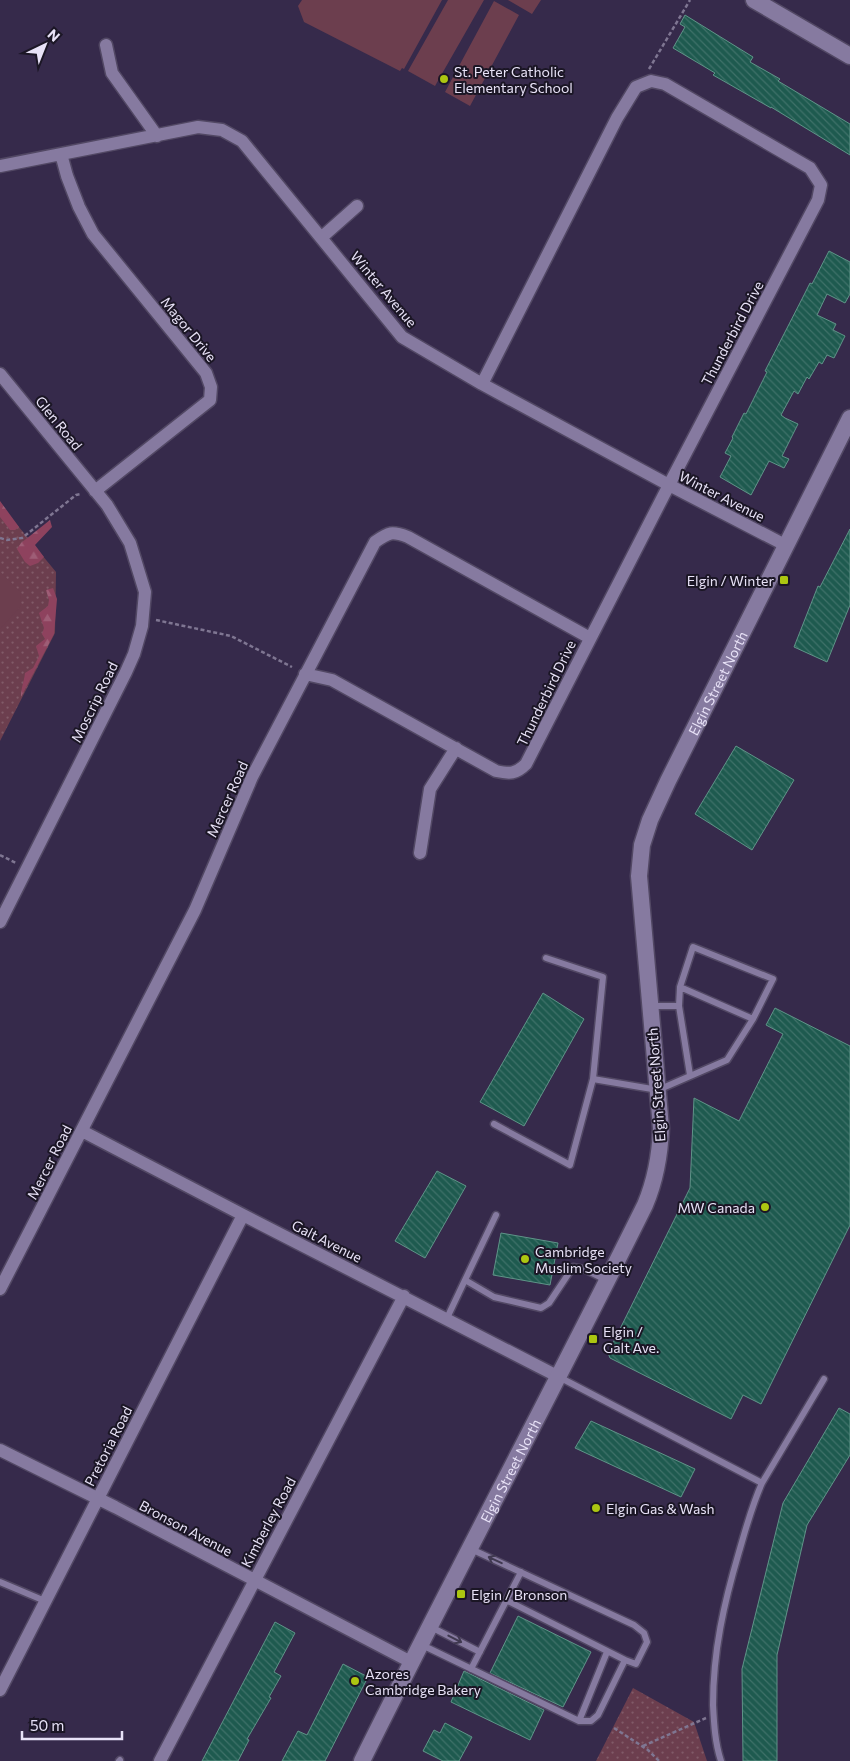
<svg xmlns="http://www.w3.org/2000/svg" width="850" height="1761" viewBox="0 0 850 1761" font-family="Commissioner,sans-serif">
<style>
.grass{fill:url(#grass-dots)}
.forest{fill:url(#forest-firs)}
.pitch{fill:#6c3e4e}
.building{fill:url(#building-back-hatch);stroke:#5f9488}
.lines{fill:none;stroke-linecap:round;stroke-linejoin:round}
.service-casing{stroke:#524864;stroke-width:9}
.minor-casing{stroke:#524864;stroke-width:15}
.tertiary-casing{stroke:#524864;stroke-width:19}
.path{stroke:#7f7692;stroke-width:2.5;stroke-dasharray:4 2.5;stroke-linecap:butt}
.service{stroke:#867aa0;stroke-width:6}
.minor{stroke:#867aa0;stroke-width:12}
.tertiary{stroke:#867aa0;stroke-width:16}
.oneway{stroke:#403950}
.poi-dot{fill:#acc611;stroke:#1b1625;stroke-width:2}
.labels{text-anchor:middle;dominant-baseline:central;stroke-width:4;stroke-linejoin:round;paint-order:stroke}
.poi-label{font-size:14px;fill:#e8e2f7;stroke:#1b1625;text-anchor:start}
.street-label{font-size:14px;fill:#e8e2f7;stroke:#1b1625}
</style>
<defs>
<pattern id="grass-dots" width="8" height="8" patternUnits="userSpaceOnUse" patternTransform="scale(1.25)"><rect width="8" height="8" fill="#6c3e4e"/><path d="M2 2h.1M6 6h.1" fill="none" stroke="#815a68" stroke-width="1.8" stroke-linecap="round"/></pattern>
<pattern id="forest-firs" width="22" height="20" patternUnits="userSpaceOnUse" patternTransform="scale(1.25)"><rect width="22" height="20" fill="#8e425e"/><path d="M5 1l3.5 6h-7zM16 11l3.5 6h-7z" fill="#9e5d76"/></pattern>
<pattern id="building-back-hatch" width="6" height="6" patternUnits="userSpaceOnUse" patternTransform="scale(1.25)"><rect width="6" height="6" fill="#1e5a4f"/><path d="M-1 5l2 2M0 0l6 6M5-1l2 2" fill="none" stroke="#3f7169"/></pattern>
</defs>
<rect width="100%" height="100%" fill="#362a4b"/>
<path class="grass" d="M0 504 56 572 55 633 0 741Z
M633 1688 694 1722 707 1761H596Z"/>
<path class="forest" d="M0 501 19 527 15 530H10L0 517Z
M50 520 52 527 35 545 44 557 38 563 30 566 25 562 17 549 21 543Z
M53 588 57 599 54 634 21 697C21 688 24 682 25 673L33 668 39 656 36 646 45 639 42 634 44 628 39 613 48 606 49 600 46 590Z"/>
<path class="pitch" d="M302 0H442L404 69 402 68 400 71 304 22 298 6Z
M448 0H484L435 86 408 71Z
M508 0H541L532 14Z
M494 1 519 15 470 106 445 92Z
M0 572 21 592 20 607 0 629Z"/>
<path class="building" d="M685 15 753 57 750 62 780 79 778 81 850 124V155L771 107V108L713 75 715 73 673 48 685 27 680 24Z
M829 251 850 262V294L845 303 827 294 817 315 836 324 833 330 845 336 834 358 827 355 822 364 819 362 809 379 807 377 798 394 794 391 781 415 785 418 798 424 782 456 789 459 784 468 769 461 751 495 720 477 731 456 725 453 733 438 732 437 744 413 746 414 767 372 765 371 804 295 810 283 812 284Z
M850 529V605L827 662 794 647 818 586 820 587Z
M736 746 794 780 752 850 695 814Z
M543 993 584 1019 524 1126 480 1102Z
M775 1008 850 1046V1225L761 1404 743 1395 731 1419 610 1358 608 1353 690 1188 694 1098 739 1121 783 1034 766 1025Z
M437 1171 466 1186 425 1258 395 1241Z
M501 1233 558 1243 550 1285 493 1275Z
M839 1408 850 1414V1455L807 1525 777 1655V1761H743L742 1669 783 1503Z
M591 1421 695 1469 681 1497 575 1448Z
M518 1616 591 1652 563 1707 490 1673Z
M275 1622 295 1633 274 1672 281 1676 269 1697 271 1698 247 1739 249 1740 238 1761H202Z
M343 1664 368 1677 325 1761H282L298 1731 307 1735Z
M464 1671 544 1710 530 1740 451 1702Z
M445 1723 472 1737 459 1761H443L423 1751 434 1730 440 1733Z"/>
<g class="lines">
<defs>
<path id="service" d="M680 987 753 1019
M679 1006 690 1075
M593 1079 658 1090 727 1060 753 1019 773 979 693 947 680 987 679 1006H652
M494 1124 570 1165 593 1079 603 977 546 958
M465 1280 496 1215
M447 1318 465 1280 494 1297 541 1308 549 1303 573 1267 584 1269 606 1280
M559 1377 762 1483C752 1505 746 1528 739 1552 724 1603 713 1651 713 1705 714 1724 715 1743 721 1761
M762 1483 824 1379
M0 1582 45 1601
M506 1600 625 1660
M431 1627 480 1652
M422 1645 579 1721H591L598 1715 625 1660 636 1664 647 1642 644 1633 634 1625 471 1549
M471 1669 521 1572
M579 1721 607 1652
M119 1761 120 1760"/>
<path id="minor" d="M106 45 112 73 157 136
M61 154 67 176 79 207 93 234 206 373 211 387 210 400 95 491
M0 166 198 127 222 130 242 141 402 337 482 384 669 485 785 545
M322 237 357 206
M0 374 107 505 130 543 145 592 142 626 134 654 126 672 0 922
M305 674 332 680 496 771C510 774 516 774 526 764L669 485 818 200 821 185 810 168 665 84 651 81 636 87 617 118 482 384
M420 853 430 789 456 748
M82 1131 243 1215 559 1377
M0 1289 195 910 252 777 375 542C389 532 392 531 408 537L590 638
M0 1450 115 1507 411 1662
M0 1690 243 1215
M160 1761 404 1296"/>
<g id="tertiary">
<path d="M754 0 850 56"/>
<path id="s1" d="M362 1761C454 1575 553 1391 645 1205 656 1179 660 1155 661 1128L639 876 642 845 650 820 668 781 850 418"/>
</g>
</defs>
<use href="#service" class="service-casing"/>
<use href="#minor" class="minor-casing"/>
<use href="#tertiary" class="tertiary-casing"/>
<path class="path" d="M649 69 690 0
M0 538 7 540 22 538 76 495 81 494
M156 620 231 636 292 667
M0 855 16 863
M614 1728 648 1750 659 1761
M643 1746 706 1718"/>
<use href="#service" class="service"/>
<use href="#minor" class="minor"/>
<use href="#tertiary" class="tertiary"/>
</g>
<defs><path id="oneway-shaft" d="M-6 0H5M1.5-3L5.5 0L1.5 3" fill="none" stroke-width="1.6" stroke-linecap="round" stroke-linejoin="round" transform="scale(1.25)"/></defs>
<g class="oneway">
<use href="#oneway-shaft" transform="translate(495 1560) rotate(-155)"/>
<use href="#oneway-shaft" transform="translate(455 1639) rotate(27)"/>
</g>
<g class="poi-dot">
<circle cx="444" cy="79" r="5"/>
<rect x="779" y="575" width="10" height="10" rx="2.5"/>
<circle cx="765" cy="1207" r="5"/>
<circle cx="525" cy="1259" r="5"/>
<rect x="588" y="1334" width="10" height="10" rx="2.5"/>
<circle cx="596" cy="1508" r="5"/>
<rect x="456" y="1589" width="10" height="10" rx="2.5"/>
<circle cx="355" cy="1681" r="5"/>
</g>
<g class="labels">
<g class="poi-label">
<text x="454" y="71">St. Peter Catholic<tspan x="454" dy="16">Elementary School</tspan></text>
<text x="774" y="580" text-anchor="end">Elgin / Winter</text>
<text x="755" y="1207" text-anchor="end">MW Canada</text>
<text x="535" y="1251">Cambridge<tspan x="535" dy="16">Muslim Society</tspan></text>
<text x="603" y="1331">Elgin /<tspan x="603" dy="16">Galt Ave.</tspan></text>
<text x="606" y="1508">Elgin Gas &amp; Wash</text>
<text x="471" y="1594">Elgin / Bronson</text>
<text x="365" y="1673">Azores<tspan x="365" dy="16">Cambridge Bakery</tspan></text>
</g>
<g class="street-label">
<text transform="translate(384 289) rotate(50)">Winter Avenue</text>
<text transform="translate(189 329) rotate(51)">Magor Drive</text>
<text transform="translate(732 333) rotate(-62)">Thunderbird Drive</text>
<text transform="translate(59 423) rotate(51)">Glen Road</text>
<text transform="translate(722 496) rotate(27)">Winter Avenue</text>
<text stroke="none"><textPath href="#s1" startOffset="1166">Elgin Street North</textPath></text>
<text transform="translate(546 693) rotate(-64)">Thunderbird Drive</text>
<text transform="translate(94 702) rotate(-64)">Moscrip Road</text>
<text transform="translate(227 799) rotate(-66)">Mercer Road</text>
<text transform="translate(656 1085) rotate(-94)">Elgin Street North</text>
<text transform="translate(49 1162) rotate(-63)">Mercer Road</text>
<text transform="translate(327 1241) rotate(27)">Galt Avenue</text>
<text transform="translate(108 1446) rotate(-63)">Pretoria Road</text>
<text stroke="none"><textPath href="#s1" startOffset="326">Elgin Street North</textPath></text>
<text transform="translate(268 1522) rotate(-62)">Kimberley Road</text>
<text transform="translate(186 1528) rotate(28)">Bronson Avenue</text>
</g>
</g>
<g transform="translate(45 45) rotate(43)" stroke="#1b1625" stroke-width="4" paint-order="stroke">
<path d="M0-4L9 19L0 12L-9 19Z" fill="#e8e2f7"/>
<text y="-8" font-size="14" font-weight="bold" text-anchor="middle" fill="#e8e2f7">N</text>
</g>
<path d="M22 1731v8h100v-8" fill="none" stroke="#e8e2f7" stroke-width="2.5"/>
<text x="30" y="1731" font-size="15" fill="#e8e2f7" stroke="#1b1625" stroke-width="4" paint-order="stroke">50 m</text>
</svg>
